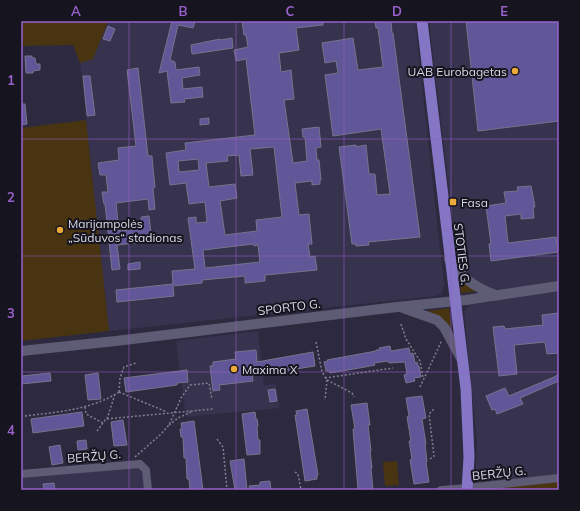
<svg xmlns="http://www.w3.org/2000/svg" width="580" height="511" viewBox="0 0 580 511" font-family="Mulish,sans-serif">
<style>
.built{fill:#37334f}
.green{fill:#493411}
.building{fill:#615697;stroke:#76748d;fill-rule:evenodd}
.lines{fill:none;stroke-linecap:round;stroke-linejoin:round}
.path{stroke:#817f91;stroke-width:1.5;stroke-dasharray:2 2;stroke-linecap:butt}
.minor{stroke:#5e5b74;stroke-width:8}
.tertiary{stroke:#5e5b74;stroke-width:10}
.primary{stroke:#8476c5;stroke-width:11}
.grid{fill:none;stroke:#9860cb;stroke-width:1;stroke-opacity:0.55}
.poi-dot{fill:#ebaa39;stroke:#16141e;stroke-width:1.5}
.labels{text-anchor:middle;dominant-baseline:central;stroke-width:4;stroke-linejoin:round;paint-order:stroke}
.poi-label{font-size:12px;fill:#dad9e7;stroke:#16141e;text-anchor:start}
.street-label{font-size:12px;fill:#dad9e7;stroke:#16141e}
.neatline{fill:none;stroke:#9860cb;stroke-width:1.5}
.grid-label{font-size:13px;text-anchor:middle;font-weight:bold;fill:#9860cb}
</style>
<rect width="100%" height="100%" fill="#2d2a40"/>
<path class="built" d="M108 21H415L444 285 442 293 436 296 109 331 86 120 87 116 80 63 93 59Z
M429 21H559V476L475 486 477 442 464 311 470 305 493 302 492 288 484 287 472 283 464 270 457 257Z
M258 331 264 385 276 384 280 408 186 417 176 341Z
M140 464 148 490H21V474Z"/>
<path class="green" d="M21 21H108L93 59 80 63 73 45 21 46Z
M86 120 109 331 21 341V128Z
M458 274 479 291 461 293Z
M449 308 452 336 421 312Z
M397 461 399 485 385 486 383 462Z
M559 476V490H475Z"/>
<path class="building" d="M172 21H195L193 28 178 25 170 60 175 62 176 70 199 67 200 75 182 78 183 89 202 87 203 97 184 99 185 102 171 103 167 71 159 73Z
M242 21H323V25L296 28 299 50 279 53 281 72 291 70 294 99 284 100 293 163 307 161 305 137H303L302 129 319 127 321 147 316 148 317 160H319L321 180H320V184L312 185V181L295 183 299 215 309 214 312 244H308L310 257 315 256 317 270 265 275V281L245 283V276L202 280V283L173 286 174 296 117 302 116 290 173 284 172 271 195 269 188 218 196 217V223L207 222 205 202 189 204 186 183 170 185 166 153 186 150 185 143 255 135 246 59 236 61 234 50 248 47 246 35H244ZM274 147 282 217 256 220 257 231 225 235 220 201 237 198 235 184 209 187 206 163 228 161 227 156 239 155 241 176 253 175 250 149ZM198 159 199 170 179 172 178 161ZM253 244 254 246 258 245 260 262 205 268 203 250Z
M375 21H391L392 33H393L420 237 368 242 369 245 356 246V244H352L339 147 356 145V147L366 145 369 174H375L377 195 390 194 381 129 333 136 325 75 338 73 336 61 325 63 322 43 353 38 358 70 383 67 378 28H376Z
M466 21H559V121L478 131Z
M108 26 115 29 110 41 103 39Z
M232 38 233 48 192 54 191 45 220 39 221 40Z
M25 56H32V58H35L36 64H40V70L33 71V73H26Z
M138 68 148 156H152L153 168 155 187 153 188 155 209 149 210 148 199 116 203 119 231 142 228 141 217 149 216 152 241 117 245 120 269 112 270 105 204H104L102 192H108L106 175H100L98 163 119 160 118 148 136 146 127 70Z
M83 76H90L95 115 87 116Z
M21 104H25L27 124 21 125Z
M209 118V124L200 125V119Z
M531 186 535 207H533L534 218 521 219V214L505 216 508 243 556 237 558 252 491 261 489 244H491L486 206 506 203 504 192 518 191 517 187Z
M140 262V269L128 270V264Z
M559 313V353L547 354 545 342 514 345 517 374 499 376 493 327 504 326 505 329 543 325 542 315Z
M390 346 391 351 409 348 410 354 413 353 415 363 417 362 418 366H419L421 377 414 378 415 381 406 383 404 375 407 374 405 362 389 363 388 361 374 363 375 365 365 367 330 373 329 371H326L324 362 328 361 327 360 376 351V350H380L379 348Z
M256 350 257 362 313 352 315 366 264 374V371L252 373 253 381 219 385 220 390 213 391 210 366H213V362L236 359 235 352Z
M187 370 188 382 177 383V385L126 392 124 378Z
M50 373 51 381 21 384V376Z
M98 373 101 399 88 400 85 375Z
M559 374V381L520 398 523 404 497 414 495 409 492 410 486 396 505 388 509 396 554 377Z
M275 389 277 401 270 402 268 390Z
M422 396 426 418 422 419 426 444H425L427 462H426L429 482 414 484 410 460 412 459 409 441H411L407 417 409 416 406 398Z
M367 403 370 425H368L371 451H370L372 468 371 469 373 489 358 490 353 429H355L351 405Z
M307 409 318 475H317V479L305 481 295 415H297L296 411Z
M82 412 84 426 33 433 31 419Z
M255 412 256 419H257L258 426 257 427 258 440H260V454L247 455 242 414Z
M123 420 127 445 114 446 111 422Z
M194 421 203 490H190L189 479H187L186 458H184L183 437H181L180 429H182L181 423Z
M86 440 87 449 78 450 77 441Z
M60 445 63 463 52 465 49 447Z
M244 459 247 490H235L230 461Z
M270 481 271 490H250L249 486 260 485V482Z
M54 483 55 490H44L43 484Z"/>
<g class="lines">
<path class="path" d="M401 324 406 339 420 361 423 378
M316 342 322 372 327 380 325 400
M325 378 393 368
M327 380 352 393 354 397
M420 387 442 340
M119 392 167 412
M119 392 120 378 124 367 136 363
M85 407 86 414 103 423
M25 416C57 412 91 410 119 392
M107 419 115 394
M169 425 178 418 191 412
M97 431 106 419 213 409
M217 439 223 447 227 490
M135 457 161 434 169 425 181 398 190 385 209 383 212 399
M430 459 434 456 429 414 435 408
M295 472 298 474 301 490"/>
<path class="minor" d="M21 474 140 464 146 470 148 490
M441 490 467 488 559 478"/>
<path class="tertiary" d="M449 259C466 280 470 285 495 295
M403 308 437 320 444 327 462 360
M21 351 116 341 397 307 466 300 559 286"/>
<path class="primary" d="M422 21 466 389 469 457 467 490"/>
</g>
<path class="grid" d="M129 21V490M236 21V490M344 21V490M451 21V490M21 139H559M21 256H559M21 372H559"/>
<g class="poi-dot">
<circle cx="515" cy="71" r="4"/>
<rect x="449" y="198" width="8" height="8" rx="2"/>
<circle cx="60" cy="230" r="4"/>
<circle cx="234" cy="369" r="4"/>
</g>
<g class="labels">
<g class="poi-label">
<text x="507" y="71" text-anchor="end">UAB Eurobagetas</text>
<text x="461" y="202">Fasa</text>
<text x="68" y="223">Marijampolės<tspan x="68" dy="14">„Sūduvos“ stadionas</tspan></text>
<text x="242" y="369">Maxima X</text>
</g>
<g class="street-label">
<text transform="translate(462 254) rotate(83)">STOTIES G.</text>
<text transform="translate(289 307) rotate(-7)">SPORTO G.</text>
<text transform="translate(94 456) rotate(-5)">BERŽŲ G.</text>
<text transform="translate(499 473) rotate(-6)">BERŽŲ G.</text>
</g>
</g>
<rect width="580" height="511" fill="none" stroke="#16141e" stroke-width="44"/>
<rect x="22" y="22" width="536" height="467" class="neatline"/>
<g class="grid-label">
<text x="76" y="16">A</text>
<text x="183" y="16">B</text>
<text x="290" y="16">C</text>
<text x="397" y="16">D</text>
<text x="504" y="16">E</text>
<text x="11" y="85">1</text>
<text x="11" y="202">2</text>
<text x="11" y="318">3</text>
<text x="11" y="435">4</text>
</g>
</svg>
